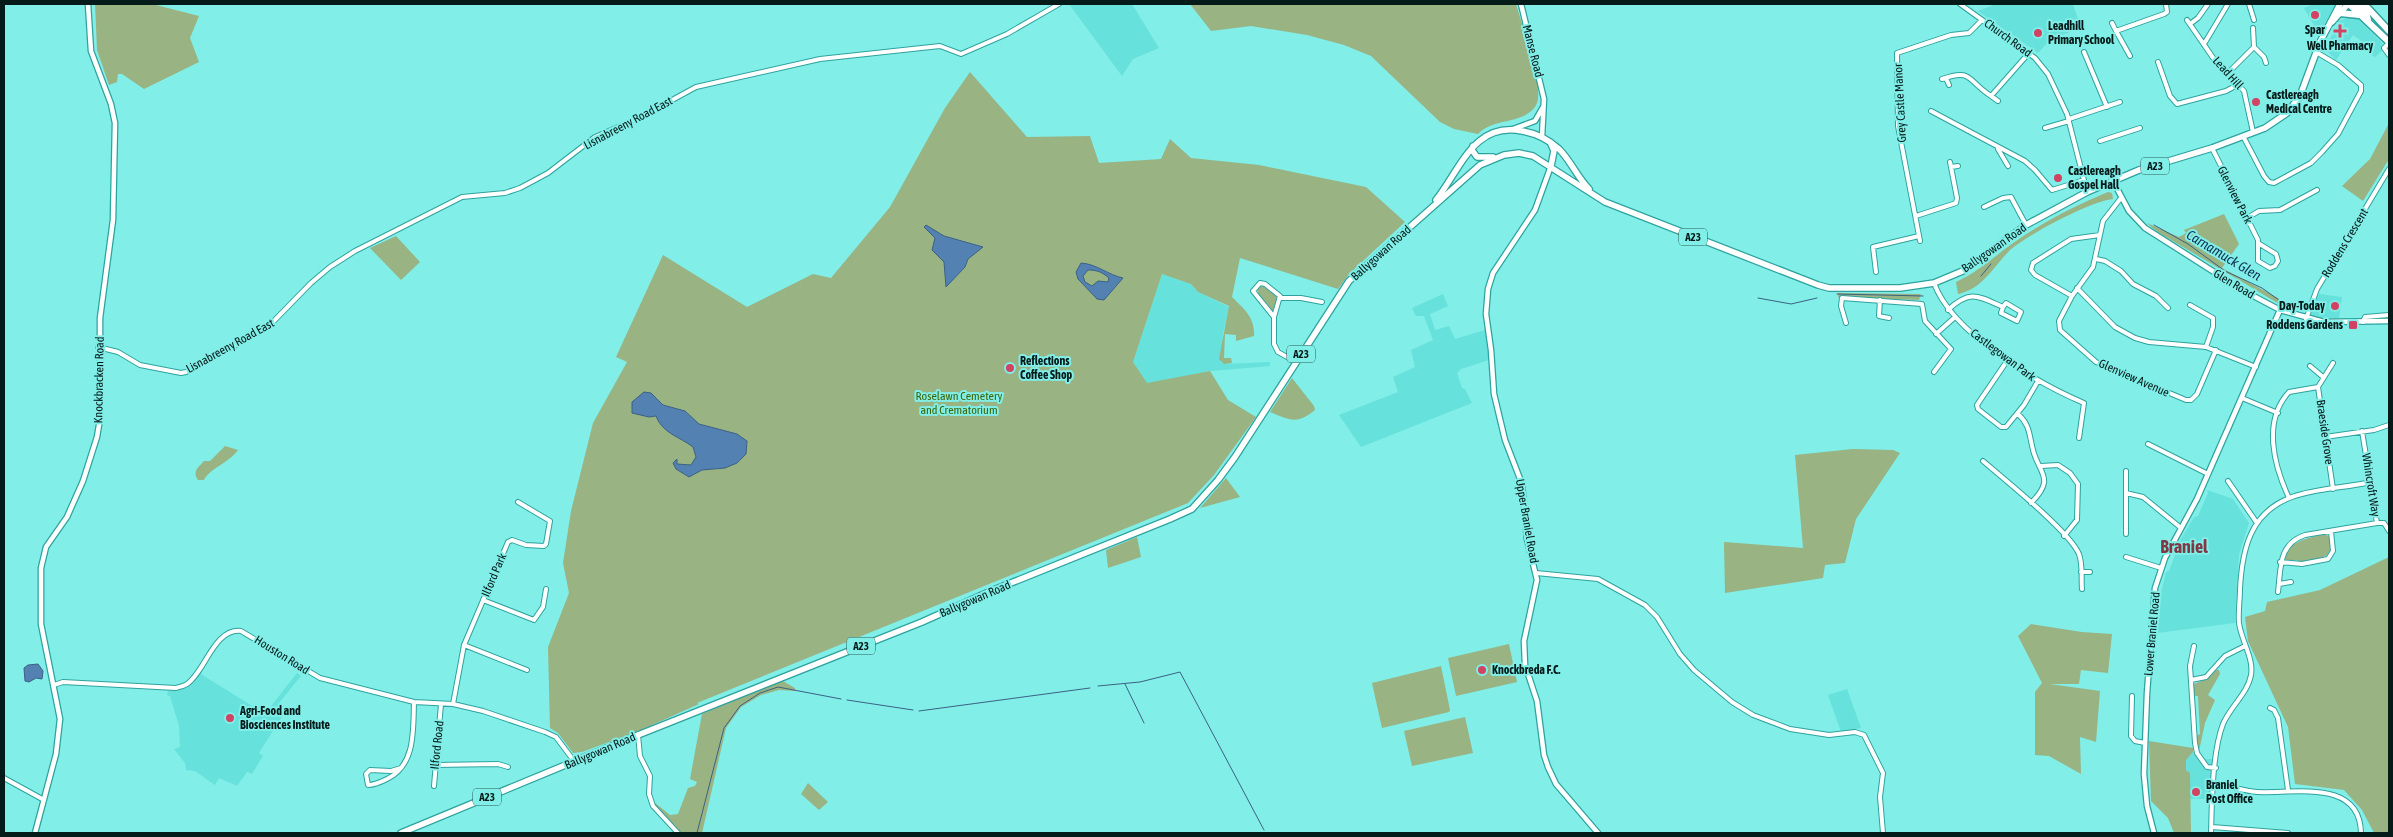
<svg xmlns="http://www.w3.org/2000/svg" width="2393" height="837" viewBox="0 0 2393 837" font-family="'Asap Condensed',sans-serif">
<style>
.built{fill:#67e1db}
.green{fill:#99b383}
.water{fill:#5381b2;stroke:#3b6284;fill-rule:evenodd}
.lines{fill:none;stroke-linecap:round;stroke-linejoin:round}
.stream{stroke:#3b6284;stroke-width:1}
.minor-casing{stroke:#2da39e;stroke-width:6}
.tertiary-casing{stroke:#2da39e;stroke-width:7}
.primary-casing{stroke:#2da39e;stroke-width:8}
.trunk-casing{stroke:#2da39e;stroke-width:9}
.minor{stroke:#fff;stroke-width:4}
.tertiary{stroke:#fff;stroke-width:4.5}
.primary{stroke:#fff;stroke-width:5.5}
.trunk{stroke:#fff;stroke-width:6}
.poi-dot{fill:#d24263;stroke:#81eee8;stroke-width:2}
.labels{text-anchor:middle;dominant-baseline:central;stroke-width:4;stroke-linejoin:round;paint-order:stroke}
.shield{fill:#81eee8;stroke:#2a5a58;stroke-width:1}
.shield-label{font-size:11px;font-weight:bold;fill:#041b1a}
.poi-label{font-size:12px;font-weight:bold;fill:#041b1a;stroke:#81eee8;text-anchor:start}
.street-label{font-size:12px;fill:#041b1a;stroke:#81eee8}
.park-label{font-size:12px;fill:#3d6305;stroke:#81eee8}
.water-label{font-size:14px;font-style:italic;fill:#0f3153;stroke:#81eee8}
.district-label{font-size:18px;font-weight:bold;fill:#803845;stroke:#81eee8}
</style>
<rect width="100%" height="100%" fill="#81eee8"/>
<path class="built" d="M1069 4H1132L1159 48 1133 59 1122 76Z
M1996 4H2073L2081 28 2051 39 2038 53 1978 11Z
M2314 4H2336L2319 34 2304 8Z
M2351 16 2358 19 2384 45 2383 50 2375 57 2361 47 2364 43 2353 35 2336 60 2325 49 2339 21Z
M1162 274 1191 284 1198 292 1229 307 1223 334 1221 362 1224 364 1270 362V366L1210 371 1147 384 1133 362Z
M1443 294 1448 306 1430 314 1435 330 1449 326 1455 339 1485 330 1489 360 1461 369 1457 373 1462 388 1465 389 1472 403 1361 447 1339 415 1398 392 1393 377 1415 367 1411 350 1433 340 1424 316H1416L1412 308Z
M2319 294 2342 297 2339 319 2313 317 2311 315 2314 302Z
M2207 490 2233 499 2249 523 2239 555 2235 623 2157 633 2159 602 2166 572 2169 571 2181 539 2194 517 2198 516 2208 493Z
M199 673 259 710H268L297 673 301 676 279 703 284 710 283 715 259 753 263 756 252 774 247 772 237 786 219 778 215 785 195 771 186 770 185 763 174 749 180 747 179 726 170 696 167 695 168 691 190 686Z
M1847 689 1861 728 1841 732 1828 695Z
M2193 752 2204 759H2213L2210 799H2189L2190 773 2186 770V760Z"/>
<path class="green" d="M95 4H152L199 16 190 38 199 62 144 89 122 74H118L117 82 109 85 97 50Z
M1190 4H1516C1523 29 1540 73 1538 98 1538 107 1529 114 1521 117 1506 123 1489 122 1478 134L1454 129 1440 122 1371 56 1344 45 1307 35 1251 26 1211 31Z
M970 72 1027 137 1090 136 1099 163 1161 159 1170 139 1191 158 1259 165 1366 187 1405 222 1349 274 1338 289 1240 258 1232 297C1244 309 1255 317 1254 336L1236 341V335L1225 334 1224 358H1231L1232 363 1224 364 1219 359 1229 306 1198 292 1191 284 1162 274 1133 362 1147 383 1210 371 1228 400 1256 417 1214 475 1188 503 697 703 699 704 641 730 582 752 573 753 558 733 550 728 548 647 569 593 563 563 571 511 593 423 627 362 616 357 663 255 747 307 813 274 831 278 890 207 945 108Z
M2389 123V159L2363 201 2342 186 2370 159Z
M2108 192 2112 193 2113 199C2091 201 2027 235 2010 250 1993 267 1983 289 1958 294L1956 282C1980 271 1998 253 2019 239 2047 220 2077 205 2108 192Z
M2224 214 2239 244 2222 268 2278 298 2283 303 2281 305 2156 231 2147 223 2179 237 2186 233 2184 230Z
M396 236 420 262 401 280 370 248Z
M1263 286 1278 296 1274 310H1270L1258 293V288Z
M1838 293 1921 294 1919 300 1838 297Z
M1292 378 1314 406 1315 410C1296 425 1290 420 1270 412Z
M225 446 238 450C229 463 210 468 204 480H198C192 471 198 468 204 461H210Z
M1853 449 1893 450 1900 453 1856 519 1845 563 1825 565 1823 578 1725 593 1724 542 1803 548 1795 455Z
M1226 478 1240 497 1200 508Z
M2325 534 2330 537 2331 549 2327 555 2312 562H2300L2297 560H2286L2284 557C2290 540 2310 538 2325 534Z
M1137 537 1141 557 1108 568 1106 550Z
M2389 557V833H2374L2362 810 2344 790 2295 784 2288 727 2248 641 2245 617 2265 611 2267 602 2320 590Z
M2031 624 2082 632 2112 634 2108 673 2081 670 2079 684H2050L2100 691 2096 742 2080 737 2081 774 2049 756 2035 755V692L2042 683 2018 636Z
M1509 644 1517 682 1456 696 1448 658Z
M1441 666 1450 710 1449 712 1382 728 1372 683Z
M2216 670H2219L2220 674 2208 695 2215 700 2205 723 2199 751 2196 736 2200 734 2198 696H2194V684L2206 679Z
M781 680 795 688V691L779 690 761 695 741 707 726 728 702 833H678L657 808 654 802 670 815 678 814 688 788 695 786 697 782 690 779 702 714Z
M1465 717 1473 753 1412 766 1404 731Z
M2149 741 2193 748V752L2186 760V770L2190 773 2191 833H2174L2168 818 2151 801Z
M808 783 828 802 819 810 801 794Z"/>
<path class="water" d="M926 225 944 236 983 247 968 259 965 267 946 287 944 262 932 250 935 238 924 227Z
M1081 263C1097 264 1108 275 1123 278L1104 300 1097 299 1078 279 1076 272ZM1088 270C1097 270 1102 272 1109 278L1108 282 1098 281 1092 286 1085 282 1083 276Z
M644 392 651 393 663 405 685 411 699 424 737 434 747 441 746 454 737 463 725 468 702 470 689 477 676 469 673 463 677 459V464L691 465 696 457 693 447C680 437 662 433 656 416L649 417 632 413V402Z
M38 664 43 671 42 679 36 678 29 682 25 681 24 668 28 665Z"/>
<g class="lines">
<path class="stream" d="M2154 225 2188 244 2225 271 2262 288 2283 303
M1981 276 1991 264
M1837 294 1923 296
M1758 298 1791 304 1817 298
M1125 684 1144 723
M1098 686 1140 682 1180 672 1264 830
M847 700 913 710
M919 711 1090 688
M697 833 724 728 740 706 760 693 778 687 841 699"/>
<defs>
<path id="minor" d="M1960 4 2035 58 2048 74 2067 114 2087 192
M2249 4 2254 20
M2187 20 2218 65 2244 91 2253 132
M2112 23 2116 31
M2190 24 2198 18 2208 4
M2389 43 2384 48 2389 55
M2204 44 2228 4
M2254 47 2264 57 2266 63
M2084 52 2107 107
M2130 56 2116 31 2164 14 2167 12 2166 4
M2158 62 2170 96 2177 104 2226 91 2239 84
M2228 73 2254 47 2253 28
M1946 78 1949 85
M1942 79C1973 68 1967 81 1991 96L2029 53
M1991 96 1998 101
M1931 111 2025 161 2035 170 2052 190 2084 180
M2069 119 2120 102
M2045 128 2069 121
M2243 136 2264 176 2269 182 2274 183 2311 163 2322 152 2338 134 2361 91V85L2338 65 2316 52
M2100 141 2140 128
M2212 148 2258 240V261L2270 268 2275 266 2278 261 2276 254 2258 243
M1998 149 2008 166
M1951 167 1958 166
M2121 198 2103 221 2093 267 2072 296 2059 321 2060 330 2096 362 2186 400H2191L2197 394 2216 350
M1984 207 2003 198 2011 197 2026 225
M1916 216 1956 203 1957 198 1950 162
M2247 218 2259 211 2280 210 2317 190
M1920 241 1898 126 1897 53 1951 35 1969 33 1982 20
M2096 259 2105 261 2121 271 2133 284 2156 296 2168 308
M1876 272 1873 247 1919 236
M1934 283C1952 333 2037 383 2084 403L2079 438
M2077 288 2115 327 2135 338 2149 342 2206 347 2256 367
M2072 296 2035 275 2031 270 2033 263 2071 239 2100 235
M1280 298H1301L1322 302
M1880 300 1879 316 1889 318
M2190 305 2213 318V327L2206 347
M1948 310C1970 289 1978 296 2003 307L2001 313 2017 321 2021 312 2006 303 2003 307
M1274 317 1280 296 1265 284 1260 283 1253 291 1274 317V344L1278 352 1296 362
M2306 319 2317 289 2389 169
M2363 322 2365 317 2389 315
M1846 323 1841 306 1842 298 1922 304 1925 321 1951 349 1934 372
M1936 334 1955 317
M98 347 118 352 140 365 181 373 186 372 267 328 311 283 330 267 355 251 462 197 505 193 520 188 548 173 595 137 641 117 696 87 820 59 940 46 961 54 1007 34 1059 4
M2007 361 1977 405 1978 409 2001 427H2006L2024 405 2038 381
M2333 363 2318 387 2333 489
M2310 366 2323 377
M2242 398 2278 413
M2018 414C2030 425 2029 434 2033 450 2039 474 2056 478 2031 503
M2362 431 2377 523H2384L2389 531
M2325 437 2374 430 2389 425
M2148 444 2208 474
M1983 461C2004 479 2070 532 2079 554 2083 565 2081 578 2082 589
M2041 466 2058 465 2070 473 2078 484 2077 520 2064 536
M2228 481 2257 523
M2126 493 2143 497 2181 528
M2289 498C2274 466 2262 421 2289 392L2318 387
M2126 534V471
M2126 557 2161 568
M2280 562 2302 564 2328 559 2333 551 2331 531
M2081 572H2090
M1536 573 1598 579 1645 605 1657 617 1680 654 1694 670 1732 702 1753 715 1790 729 1829 735 1855 732 1864 735 1883 773 1880 797 1883 833
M2279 584 2291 582
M2278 592C2281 568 2278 544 2305 535L2377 523
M483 600 534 620 543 607 546 589
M464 645 527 670
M2194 646 2190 666 2195 743 2197 753 2207 767 2216 768
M2191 680 2206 677 2225 656 2245 646
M54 685 63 682 176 688C179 687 184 686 187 684 205 672 214 628 241 631L320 678 414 702 453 704 483 711 545 732 556 737 574 761
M2132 696 2131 736 2135 741 2145 743
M453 704 464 645 508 542 512 540 526 545 544 546 546 544 550 521 518 502
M2270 708 2274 710 2278 718 2288 790
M638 735 640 756 650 776 649 794 653 806 678 833
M435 765 498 764 508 767
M401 768 391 771 370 770 366 774 368 785C374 785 381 782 387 779 416 765 413 730 414 702
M4 778 44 800
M2215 784C2229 785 2242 791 2257 792 2294 794 2360 778 2361 833
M434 786 441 704
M2212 827 2288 833
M2211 833C2212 802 2212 753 2223 724 2230 707 2248 693 2251 675 2254 658 2241 640 2239 623 2238 612 2240 600 2240 589 2242 550 2250 512 2292 497 2317 488 2345 488 2371 482"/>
<path id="tertiary" d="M1521 4 1544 99 1542 137
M1513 129 1535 121 1543 107
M1551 166 1535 210 1493 273 1488 289 1486 314 1491 350 1494 394 1505 440 1522 484 1527 539 1537 580 1524 641 1525 665 1537 701 1544 755 1548 767 1556 784 1598 833
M2113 181 2129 211 2145 228 2244 291 2280 310 2324 322 2389 321
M35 833 56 754 60 719 41 624V568L46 547 67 517 83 481 97 437 100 419V318L113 220 115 123 111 104 91 51 88 4
M2154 833 2147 806 2144 774 2147 693 2155 588 2165 558 2197 499 2280 310"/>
<path id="primary" d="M2332 22 2348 4
M1473 146 1472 150 1477 157H1493
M1551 166 1554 151 1551 144
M1436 200C1460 170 1474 121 1522 131 1535 133 1549 140 1559 149 1571 161 1577 177 1589 189
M401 833 638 735 922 622 991 591 1170 519 1192 509 1218 480 1235 457 1349 281 1480 165 1504 155 1519 153 1533 156 1605 202 1818 285 1829 288H1900L1934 283 1965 270 2026 225 2087 192 2139 170 2212 148 2265 128 2287 113 2300 96 2320 42 2340 4"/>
<path id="trunk" d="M2349 4 2389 42
M2357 4 2367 16 2368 20
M2364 4 2389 31
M2340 13 2359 15"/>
</defs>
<use href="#minor" class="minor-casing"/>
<use href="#tertiary" class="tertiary-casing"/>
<use href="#primary" class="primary-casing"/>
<use href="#trunk" class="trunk-casing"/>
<use href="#minor" class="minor"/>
<use href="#tertiary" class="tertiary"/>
<use href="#primary" class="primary"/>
<use href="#trunk" class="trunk"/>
</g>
<g class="poi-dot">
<circle cx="2315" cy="15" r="5"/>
<path d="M2337.5 23.5h5v5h5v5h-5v5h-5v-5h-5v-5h5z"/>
<circle cx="2038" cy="33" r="5"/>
<circle cx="2256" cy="102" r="5"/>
<circle cx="2058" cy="178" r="5"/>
<circle cx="2335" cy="306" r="5"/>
<rect x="2348" y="320" width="10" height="10" rx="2.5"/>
<circle cx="1010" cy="368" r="5"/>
<circle cx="1482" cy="670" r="5"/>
<circle cx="230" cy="718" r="5"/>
<circle cx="2196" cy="792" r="5"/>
</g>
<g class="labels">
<g class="shield">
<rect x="2141" y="157.5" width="28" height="17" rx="4"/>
<rect x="1679" y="228.5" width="28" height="17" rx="4"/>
<rect x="1287" y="345.5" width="28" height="17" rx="4"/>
<rect x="847" y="637.5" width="28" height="17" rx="4"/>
<rect x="473" y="788.5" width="28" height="17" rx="4"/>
</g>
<g class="shield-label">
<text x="2155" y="166">A23</text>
<text x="1693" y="237">A23</text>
<text x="1301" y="354">A23</text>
<text x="861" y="646">A23</text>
<text x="487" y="797">A23</text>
</g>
<g class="poi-label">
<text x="2048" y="26">Leadhill<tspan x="2048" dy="14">Primary School</tspan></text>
<text x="2315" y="30" text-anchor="middle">Spar</text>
<text x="2340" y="46" text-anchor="middle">Well Pharmacy</text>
<text x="2266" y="95">Castlereagh<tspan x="2266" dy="14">Medical Centre</tspan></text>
<text x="2068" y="171">Castlereagh<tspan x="2068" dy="14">Gospel Hall</tspan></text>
<text x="2325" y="306" text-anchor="end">Day-Today</text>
<text x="2343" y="325" text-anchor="end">Roddens Gardens</text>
<text x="1020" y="361">Reflections<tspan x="1020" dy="14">Coffee Shop</tspan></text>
<text x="1492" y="670">Knockbreda F.C.</text>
<text x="240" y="711">Agri-Food and<tspan x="240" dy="14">Biosciences Institute</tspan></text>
<text x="2206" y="785">Braniel<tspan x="2206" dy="14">Post Office</tspan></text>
</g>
<g class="street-label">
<text transform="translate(2008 38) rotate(36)">Church Road</text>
<text transform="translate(1533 51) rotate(76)">Manse Road</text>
<text transform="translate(2228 73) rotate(48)">Lead Hill</text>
<text transform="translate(1900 103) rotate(-93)">Grey Castle Manor</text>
<text transform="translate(628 123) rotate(-28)">Lisnabreeny Road East</text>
<text transform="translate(2235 195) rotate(63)">Glenview Park</text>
<text transform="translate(2345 243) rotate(-59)">Roddens Crescent</text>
<text transform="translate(1994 248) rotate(-35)">Ballygowan Road</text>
<text transform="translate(1381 253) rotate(-42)">Ballygowan Road</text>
<text transform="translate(2234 284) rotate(31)">Glen Road</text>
<text transform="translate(230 346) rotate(-29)">Lisnabreeny Road East</text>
<text transform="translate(2003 355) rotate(37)">Castlegowan Park</text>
<text transform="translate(2134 378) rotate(24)">Glenview Avenue</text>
<text transform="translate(99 380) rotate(-89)">Knockbracken Road</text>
<text transform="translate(2325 432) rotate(82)">Braeside Grove</text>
<text transform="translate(2371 485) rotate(81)">Whincroft Way</text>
<text transform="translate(1527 521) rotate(80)">Upper Braniel Road</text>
<text transform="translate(494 575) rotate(-67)">Ilford Park</text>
<text transform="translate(975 599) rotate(-23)">Ballygowan Road</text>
<text transform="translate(2152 634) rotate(-85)">Lower Braniel Road</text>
<text transform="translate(282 655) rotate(32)">Houston Road</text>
<text transform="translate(437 745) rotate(-84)">Ilford Road</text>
<text transform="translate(600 751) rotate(-23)">Ballygowan Road</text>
</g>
<g class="park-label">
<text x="959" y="396">Roselawn Cemetery<tspan x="959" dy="14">and Crematorium</tspan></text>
</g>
<g class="water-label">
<text transform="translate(2224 255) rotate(31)">Carnamuck Glen</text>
</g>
<g class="district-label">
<text x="2184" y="546">Braniel</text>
</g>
</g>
<rect width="2393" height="837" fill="none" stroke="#041b1a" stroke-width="10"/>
</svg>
